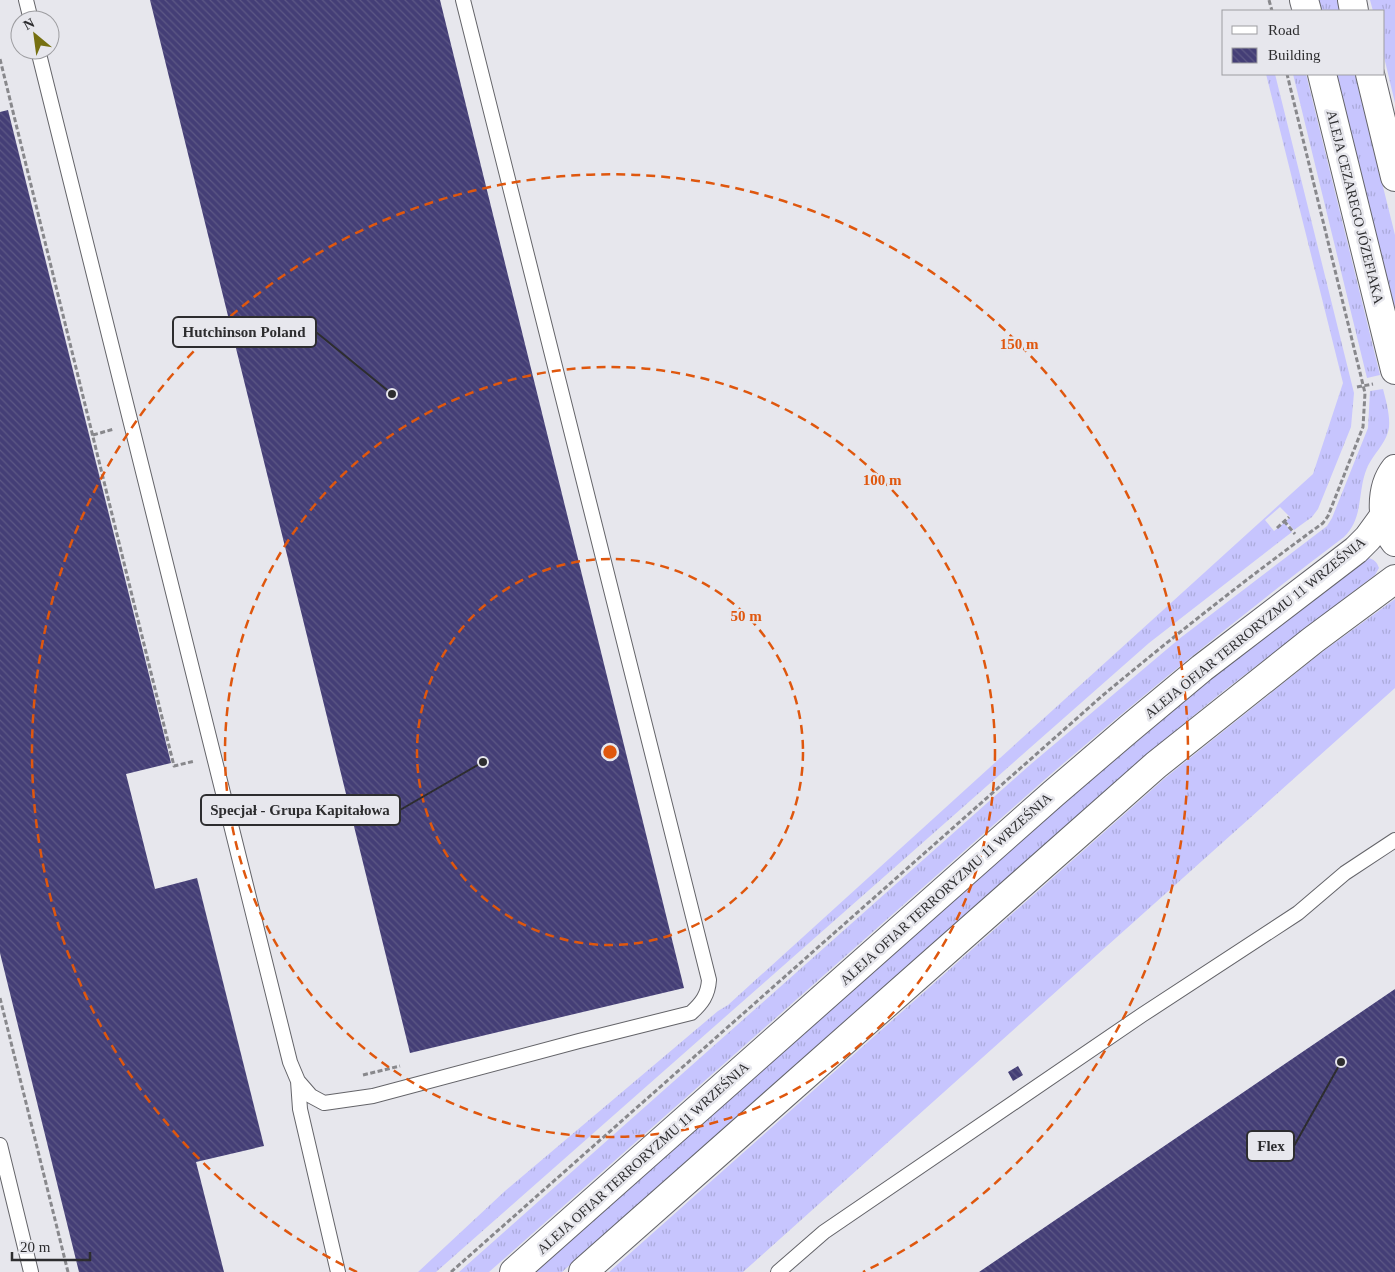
<svg xmlns="http://www.w3.org/2000/svg" width="1395" height="1272" viewBox="0 0 1395 1272" font-family="'Times New Roman',serif">
<style>
.grass{fill:url(#grass-tufts)}
.building{fill:url(#building-back-hatch)}
.lines{fill:none;stroke-linecap:round;stroke-linejoin:round}
.service-casing{stroke:#646469;stroke-width:16}
.tertiary-casing{stroke:#646469;stroke-width:30}
.path{stroke:#88888c;stroke-width:3;stroke-dasharray:5 2.5;stroke-linecap:butt}
.service{stroke:#fff;stroke-width:14}
.tertiary{stroke:#fff;stroke-width:28}
.ring{fill:none;stroke:#df570e;stroke-width:2.5;stroke-dasharray:9 6}
.labels{text-anchor:middle;dominant-baseline:central;stroke-width:5;stroke-linejoin:round;paint-order:stroke}
.street-label{font-size:14px;fill:#2d2d2f;stroke:#e7e7ed}
.centre{fill:#df570e;stroke:#e7e7ed;stroke-width:2.5}
.ring-label{font-size:15px;text-anchor:middle;font-weight:bold;fill:#df570e;stroke:#e7e7ed;stroke-width:5;stroke-linejoin:round;paint-order:stroke}
.leader{fill:none;stroke:#2d2d2f;stroke-width:2}
.callout-dot{fill:#2d2d2f;stroke:#e7e7ed;stroke-width:2}
.callout{fill:#e7e7ed;stroke:#2d2d2f;stroke-width:2}
.callout-label{font-size:15px;text-anchor:middle;font-weight:bold;fill:#2d2d2f}
</style>
<defs>
<pattern id="grass-tufts" width="24" height="20" patternUnits="userSpaceOnUse" patternTransform="scale(1.25)"><rect width="24" height="20" fill="#c7c5fe"/><path d="M3 7l-1-3M5 7V3M7 7l1-3M15 17l-1-3M17 17v-4M19 17l1-3" fill="none" stroke="#abaada"/></pattern>
<pattern id="building-back-hatch" width="6" height="6" patternUnits="userSpaceOnUse" patternTransform="scale(1.25)"><rect width="6" height="6" fill="#443e76"/><path d="M-1 5l2 2M0 0l6 6M5-1l2 2" fill="none" stroke="#5d5885"/></pattern>
</defs>
<rect width="100%" height="100%" fill="#e7e7ed"/>
<path class="grass" d="M1319 0H1337L1340 11H1322Z
M1370 0H1395V103L1384 57V11H1373Z
M1266 74H1275L1354 393 1351 427 1318 509 1312 517 1294 530 1286 521 1290 517 1280 507 1265 520 1274 531 1284 523 1292 532 1149 643 436 1272H418L505 1191 718 1011 728 1005 1313 474 1343 383Z
M1293 74H1306L1380 375 1367 378Z
M1337 74H1355L1395 235V313Z
M1383 389C1386 401 1390 414 1389 427 1387 443 1373 454 1367 468 1357 492 1364 518 1344 537 1241 615 1141 696 1043 781L489 1272H459L1031 764 1179 639 1327 526 1332 518 1368 428 1370 391Z
M1368 558C1374 559 1377 562 1379 568L1375 575 1221 693 1147 754 562 1272H535L1063 804 1211 679 1292 615Z
M1395 599V688L743 1272H609L1165 778 1322 652Z"/>
<path class="building" d="M150 0H440L684 988 410 1053Z
M8 110 171 763 126 774 155 889 197 878 264 1146 196 1162 224 1272H79L0 953V112Z
M1395 989V1272H979L1179 1136Z
M1018 1066 1023 1075 1013 1081 1008 1072Z"/>
<g class="lines">
<defs>
<path id="service" d="M26 0 31 20
M38 50 290 1062 298 1081 311 1096 324 1103 373 1096 579 1041 691 1013C702 1003 708 995 709 980L463 0
M298 1081 300 1109 338 1272
M0 1145 31 1272
M778 1272 824 1232 1142 1015 1298 913 1345 873 1395 840"/>
<path id="tertiary" d="M1304 0 1307 11
M1352 0 1354 11
M1322 74 1395 370
M1370 74 1395 177
M1395 469C1380 488 1380 523 1395 542
M514 1272 1053 794 1130 728 1202 668 1356 550 1368 538 1384 516
M583 1272 1156 765 1313 640 1395 579"/>
</defs>
<use href="#service" class="service-casing"/>
<use href="#tertiary" class="tertiary-casing"/>
<path class="path" d="M1269 0 1272 11
M0 59 174 766 195 761
M1357 387 1373 384
M93 435 114 429
M1284 521 1295 534
M1277 528 1289 517
M0 998 68 1272
M363 1075 400 1066
M451 1272 1102 696C1174 636 1247 578 1323 523L1328 516 1363 427 1365 393 1287 74"/>
<use href="#service" class="service"/>
<use href="#tertiary" class="tertiary"/>
</g>
<g class="ring">
<circle cx="610" cy="752" r="193"/>
<circle cx="610" cy="752" r="385"/>
<path d="M357 1272A578 578 0 1 1 863 1272"/>
</g>
<g class="labels">
<g class="street-label">
<text transform="translate(1355 207) rotate(76)">ALEJA CEZAREGO JÓZEFIAKA</text>
<text transform="translate(1255 628) rotate(-39)">ALEJA OFIAR TERRORYZMU 11 WRZEŚNIA</text>
<text transform="translate(946 889) rotate(-42)">ALEJA OFIAR TERRORYZMU 11 WRZEŚNIA</text>
<text transform="translate(643 1158) rotate(-42)">ALEJA OFIAR TERRORYZMU 11 WRZEŚNIA</text>
</g>
</g>
<circle cx="610" cy="752" r="8" class="centre"/>
<g class="ring-label">
<text x="1019" y="349">150 m</text>
<text x="882" y="485">100 m</text>
<text x="746" y="621">50 m</text>
</g>
<path class="leader" d="M392 394L316 332M483 762L400 810M1341 1062L1294 1146"/>
<g class="callout-dot">
<circle cx="392" cy="394" r="5"/>
<circle cx="483" cy="762" r="5"/>
<circle cx="1341" cy="1062" r="5"/>
</g>
<g class="callout">
<rect x="173" y="317" width="143" height="30" rx="5"/>
<rect x="201" y="795" width="199" height="30" rx="5"/>
<rect x="1247" y="1131" width="47" height="30" rx="5"/>
</g>
<g class="callout-label">
<text x="244" y="337">Hutchinson Poland</text>
<text x="300" y="815">Specjał - Grupa Kapitałowa</text>
<text x="1271" y="1151">Flex</text>
</g>
<rect x="1222" y="10" width="162" height="65" fill="#e7e7ed" stroke="#9d9da1"/>
<rect x="1232" y="26" width="25" height="8" fill="#ffffff" stroke="#9d9da1"/>
<text x="1268" y="35" font-size="15" fill="#2d2d2f">Road</text>
<rect x="1232" y="48" width="25" height="15" fill="url(#building-back-hatch)" stroke="#9d9da1"/>
<text x="1268" y="60" font-size="15" fill="#2d2d2f">Building</text>
<g transform="translate(35 35) rotate(331)"><circle r="24" fill="#e7e7ed" stroke="#9d9da1"/>
<path d="M0-4L9 19L0 12L-9 19Z" fill="#767011"/>
<text y="-8" font-size="14" font-weight="bold" text-anchor="middle" fill="#2d2d2f">N</text>
</g>
<path d="M12 1252v8h78v-8" fill="none" stroke="#2d2d2f" stroke-width="2.5"/>
<text x="20" y="1252" font-size="15" fill="#2d2d2f" stroke="#e7e7ed" stroke-width="4" paint-order="stroke">20 m</text>
</svg>
